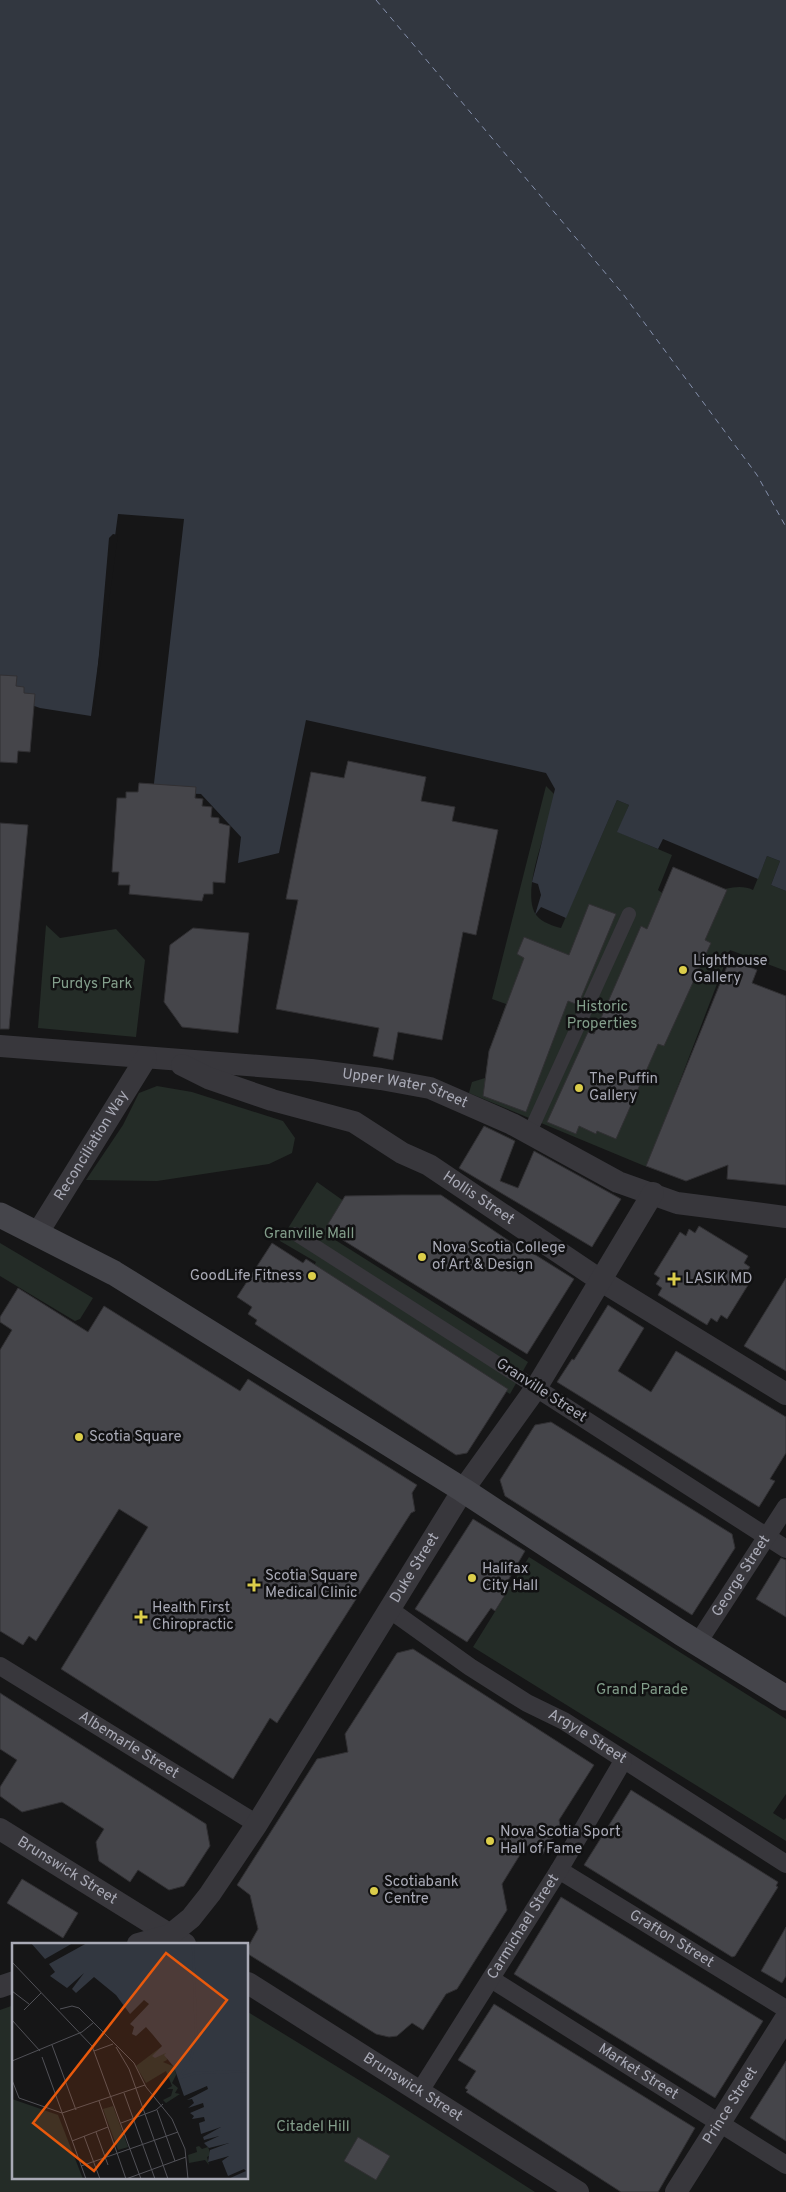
<svg xmlns="http://www.w3.org/2000/svg" width="786" height="2192" viewBox="0 0 786 2192" font-family="Overpass,sans-serif">
<style>
.green{fill:#242c27}
.water{fill:#323740}
.pier{fill:#161617}
.lines{fill:none;stroke-linecap:round;stroke-linejoin:round}
.ferry{stroke:#8590ac;stroke-width:1;stroke-dasharray:6 5;stroke-linecap:butt}
.building{fill:#45454a;stroke:#313033}
.pedestrian{stroke:#38373c;stroke-width:14}
.minor{stroke:#38373c;stroke-width:18}
.tertiary{stroke:#38373c;stroke-width:22}
.secondary{stroke:#45454b;stroke-width:25}
.poi-dot{fill:#dbcd4a;stroke:#111112;stroke-width:2}
.labels{text-anchor:middle;dominant-baseline:central;stroke-width:5;stroke-linejoin:round;paint-order:stroke}
.poi-label{font-size:15px;fill:#a9aab6;stroke:#111112;text-anchor:start}
.park-label{font-size:15px;fill:#839e8b;stroke:#111112}
.street-label{font-size:15px;fill:#a9aab6;stroke:#111112}
.inset-river{fill:none;stroke:#323740;stroke-width:2.5}
.inset-road{fill:none;stroke:#515157;stroke-width:1}
.view{fill:#e8590c;fill-opacity:0.15;stroke:#e8590c;stroke-width:2.5}
.inset-edge{fill:none;stroke:#a9aab6;stroke-width:2.5}
</style>
<rect width="100%" height="100%" fill="#161617"/>
<path class="green" d="M546 786 554 794 556 801C548 825 519 895 537 916 542 922 553 926 561 928L617 800 629 805 618 832 672 855 658 890C687 913 727 877 753 890L767 856 780 861 771 885 786 891V971L730 950 647 1167 469 1093 472 1082 485 1078 489 1051 506 1004 492 999Z
M46 925 60 938 116 929 145 960 136 1037 38 1028Z
M157 1086 192 1092 283 1121 295 1138 292 1153 269 1164 157 1181 86 1180 123 1125 139 1093Z
M317 1182 348 1204 329 1236 528 1362 510 1394 312 1270 316 1262 280 1241Z
M0 1243 93 1298 80 1319 75 1321 0 1276Z
M529 1557 786 1719V1794L773 1813 784 1820 786 1818V1841L473 1647Z
M14 2005V2178H248V2012L385 2096 535 2192H0V2010Z"/>
<path class="water" d="M0 0H786V891L771 885 780 861 767 856 758 879 663 839 658 849 617 832 629 805 617 800 566 918 541 907 535 915 541 895 538 884 532 882 555 789 546 773 306 720 279 853 238 863 241 837 201 794 153 792 184 519 118 514 91 716 40 708 0 694Z"/>
<path class="pier" d="M113 534 118 535 94 712 109 538Z"/>
<g class="lines">
<path class="ferry" d="M376 0 623 294 757 475 786 527"/>
</g>
<path class="building" d="M0 675 17 676 16 686 24 687V693L35 694 30 752 18 751 17 763 0 762Z
M348 761 426 777 421 801 455 807 452 821 498 830 476 935 463 932 442 1040 398 1032 393 1060 373 1056 379 1028 276 1009 298 900 286 899 311 772 344 778Z
M139 783 196 787 195 798 203 799 202 806 212 807 211 817 219 818V823L230 826 225 883 213 882V894H204L202 901 129 894 130 885H118L119 872H112L117 798H126V792H138Z
M0 823 28 825 9 1029H0Z
M673 867 727 890 705 940 711 943 664 1046 658 1044 616 1139 597 1131 596 1134 579 1126 576 1134 547 1122 588 1032 594 1034 641 926 647 929Z
M589 904 616 914 578 1005 568 1001 526 1112 483 1096 489 1051 524 958 517 954 524 937 569 955Z
M193 928 249 933 238 1033 182 1027 164 1002 170 945Z
M730 959 757 970 752 983 786 996V1185L727 1179 728 1165 686 1181 646 1166Z
M484 1126 515 1141 500 1181 518 1188 534 1151 621 1199 592 1247 459 1168Z
M401 1195H441L524 1251 526 1249 574 1279 527 1354 325 1229 345 1196Z
M699 1226 748 1256 744 1263 750 1267 746 1273 753 1277 727 1319 721 1315 717 1322 711 1318 707 1325 658 1295 662 1288 656 1284 660 1278 654 1274 680 1232 686 1236 689 1229 695 1233Z
M272 1243 303 1263 306 1259 508 1389 467 1453 456 1455 255 1324 257 1320 248 1314 252 1307 237 1297Z
M786 1278V1371L744 1346Z
M18 1288 88 1332 104 1306 240 1391 248 1379 417 1485 412 1493 415 1511 411 1513 277 1723 270 1718 233 1779 61 1669 148 1527 119 1509 36 1641 29 1636 23 1645 0 1631V1350L12 1330 0 1322V1317Z
M608 1305 644 1328 618 1371 651 1392 676 1351 786 1417V1453L770 1479 775 1481 759 1507 557 1382 572 1359 574 1360Z
M551 1422 732 1534 735 1548 692 1615 505 1496 500 1480 535 1425Z
M473 1519 525 1551 506 1584 510 1587 495 1611 491 1608 467 1642 415 1609Z
M781 1558 786 1560V1617L756 1599Z
M413 1649 594 1765 559 1820 560 1826 542 1855 526 1845 502 1884 507 1910 457 1989 446 1994 423 2030 412 2023 397 2036 389 2037 376 2034 248 1954V1947L258 1929 250 1895 237 1885 317 1759 348 1752 345 1734 397 1653Z
M0 1693 206 1824 210 1846 184 1886 169 1890 138 1870 130 1882 99 1861 96 1842 104 1829 62 1802 22 1812 0 1796V1787L17 1760 0 1749Z
M631 1790 778 1882 776 1886 778 1887 735 1956 732 1957 584 1865Z
M22 1879 78 1913 63 1938 7 1903Z
M561 1897 763 2021 715 2098 514 1974Z
M786 1927V1976L782 1983 761 1971Z
M494 2004 695 2128 658 2192H621L466 2092 468 2090 465 2088 476 2071 458 2060Z
M786 2061V2141L750 2118Z
M358 2137 390 2156 376 2180 344 2161Z"/>
<g class="lines">
<path class="pedestrian" d="M529 1134 629 914
M296 1234 536 1388"/>
<g class="minor">
<path d="M536 1388 786 1549"/>
<path id="s1" d="M389 1609 470 1667 527 1703 564 1721 786 1864"/>
<path id="s2" d="M697 1644 786 1507"/>
<path id="s3" d="M0 1666 257 1824"/>
<path id="s4" d="M559 1870 786 2009"/>
<path id="s5" d="M491 1979 786 2165"/>
<path id="s6" d="M420 2091 559 1870 623 1761"/>
</g>
<g class="tertiary">
<path id="s7" d="M0 1046 311 1070 381 1079 430 1088 512 1124 618 1182 677 1203 786 1217"/>
<path id="s8" d="M182 1065 208 1078 272 1100 354 1122 402 1153 429 1165 600 1280 786 1394"/>
<path id="s9" d="M37 1234 146 1058"/>
<path id="s10" d="M0 1829 185 1944"/>
<path id="s11" d="M138 1944 170 1935 191 1918 210 1894 257 1824 463 1490 536 1388 653 1193"/>
<path id="s12" d="M248 1983 578 2192"/>
<path d="M0 1987 14 1982"/>
<path id="s13" d="M676 2192 786 2018"/>
</g>
<path class="secondary" d="M0 1215 114 1273 463 1490 681 1633 786 1698"/>
</g>
<g class="poi-dot">
<circle cx="683" cy="970" r="5"/>
<circle cx="579" cy="1088" r="5"/>
<circle cx="422" cy="1257" r="5"/>
<circle cx="312" cy="1276" r="5"/>
<path d="M671.5 1271.5h5v5h5v5h-5v5h-5v-5h-5v-5h5z"/>
<circle cx="79" cy="1437" r="5"/>
<circle cx="472" cy="1578" r="5"/>
<path d="M251.5 1577.5h5v5h5v5h-5v5h-5v-5h-5v-5h5z"/>
<path d="M138.5 1609.5h5v5h5v5h-5v5h-5v-5h-5v-5h5z"/>
<circle cx="490" cy="1841" r="5"/>
<circle cx="374" cy="1891" r="5"/>
</g>
<g class="labels">
<g class="poi-label">
<text x="693" y="961">Lighthouse<tspan x="693" dy="17">Gallery</tspan></text>
<text x="589" y="1079">The Puffin<tspan x="589" dy="17">Gallery</tspan></text>
<text x="432" y="1248">Nova Scotia College<tspan x="432" dy="17">of Art &amp; Design</tspan></text>
<text x="302" y="1276" text-anchor="end">GoodLife Fitness</text>
<text x="685" y="1279">LASIK MD</text>
<text x="89" y="1437">Scotia Square</text>
<text x="482" y="1569">Halifax<tspan x="482" dy="17">City Hall</tspan></text>
<text x="265" y="1576">Scotia Square<tspan x="265" dy="17">Medical Clinic</tspan></text>
<text x="152" y="1608">Health First<tspan x="152" dy="17">Chiropractic</tspan></text>
<text x="500" y="1832">Nova Scotia Sport<tspan x="500" dy="17">Hall of Fame</tspan></text>
<text x="384" y="1882">Scotiabank<tspan x="384" dy="17">Centre</tspan></text>
</g>
<g class="park-label">
<text x="92" y="984">Purdys Park</text>
<text x="602" y="1007">Historic<tspan x="602" dy="17">Properties</tspan></text>
<text x="309" y="1234">Granville Mall</text>
<text x="642" y="1690">Grand Parade</text>
<text x="313" y="2127">Citadel Hill</text>
</g>
<g class="street-label">
<text stroke="none"><textPath href="#s7" startOffset="408">Upper Water Street</textPath></text>
<text stroke="none"><textPath href="#s9" startOffset="104">Reconciliation Way</textPath></text>
<text stroke="none"><textPath href="#s8" startOffset="328">Hollis Street</textPath></text>
<text transform="translate(541 1391) rotate(33)">Granville Street</text>
<text stroke="none"><textPath href="#s11" startOffset="476">Duke Street</textPath></text>
<text stroke="none"><textPath href="#s2" startOffset="81">George Street</textPath></text>
<text stroke="none"><textPath href="#s1" startOffset="236">Argyle Street</textPath></text>
<text stroke="none"><textPath href="#s3" startOffset="151">Albemarle Street</textPath></text>
<text stroke="none"><textPath href="#s10" startOffset="79">Brunswick Street</textPath></text>
<text stroke="none"><textPath href="#s6" startOffset="194">Carmichael Street</textPath></text>
<text stroke="none"><textPath href="#s4" startOffset="132">Grafton Street</textPath></text>
<text stroke="none"><textPath href="#s5" startOffset="174">Market Street</textPath></text>
<text stroke="none"><textPath href="#s12" startOffset="195">Brunswick Street</textPath></text>
<text stroke="none"><textPath href="#s13" startOffset="102">Prince Street</textPath></text>
</g>
</g>
<g transform="translate(12 1943)">
<rect width="236" height="236" fill="#161617"/>
<path d="M149 104 141 114 154 109 155 117 151 119 163 124 164 132 160 140 166 145 163 150 168 151 154 160 151 157 159 153 161 146H155L160 143 154 128 134 140 124 123ZM0 156 46 172 71 236H0ZM101 163 116 204 106 207 91 166ZM187 203 190 206 196 204 199 212 195 214 197 222 193 217 177 220 176 212 185 209 184 204Z" fill="#242c27"/>
<path d="M19 0H61L33 16ZM75 0H236V236H216L234 228 232 226 216 233 210 218 217 213 196 219 198 207 217 200 197 205 192 200 207 193 192 197 191 194 209 184 189 191 187 180 193 178 192 174 180 176 182 173 178 170 192 164 191 160 176 165 182 160 180 156 175 157 196 146 195 143 172 153 162 124 152 112 154 110 143 115 140 113 150 103 141 92 134 84 124 93 120 91 122 84 118 81 137 61 132 57 118 71 104 52 82 34 64 50 60 46 72 30 55 45 38 33 43 29 37 21Z" fill="#323740"/>
<path class="inset-river" d="M167 135 179 117 184 93 181 0M167 135 183 130 237 128"/>
<path class="inset-road" d="M0 19 80 103 129 236M0 48 17 61M48 66 60 63 67 65 122 120 134 144 160 176 173 206 176 236M12 67 29 50M0 77 28 108M40 102 64 167M104 104 117 126 156 236M82 108 101 101M30 114 74 236M0 118 70 89 81 80M0 137 7 155 50 170M112 150 143 236M87 158 114 236M145 167 163 218M50 170 133 142M109 180 144 167 151 161M84 189 96 222M72 193 88 236M60 198 96 184M69 223 166 189M114 236 174 214"/>
<path class="view" d="M154 10 215 57 82 228 21 180Z"/>
<rect width="236" height="236" class="inset-edge"/>
</g>
</svg>
